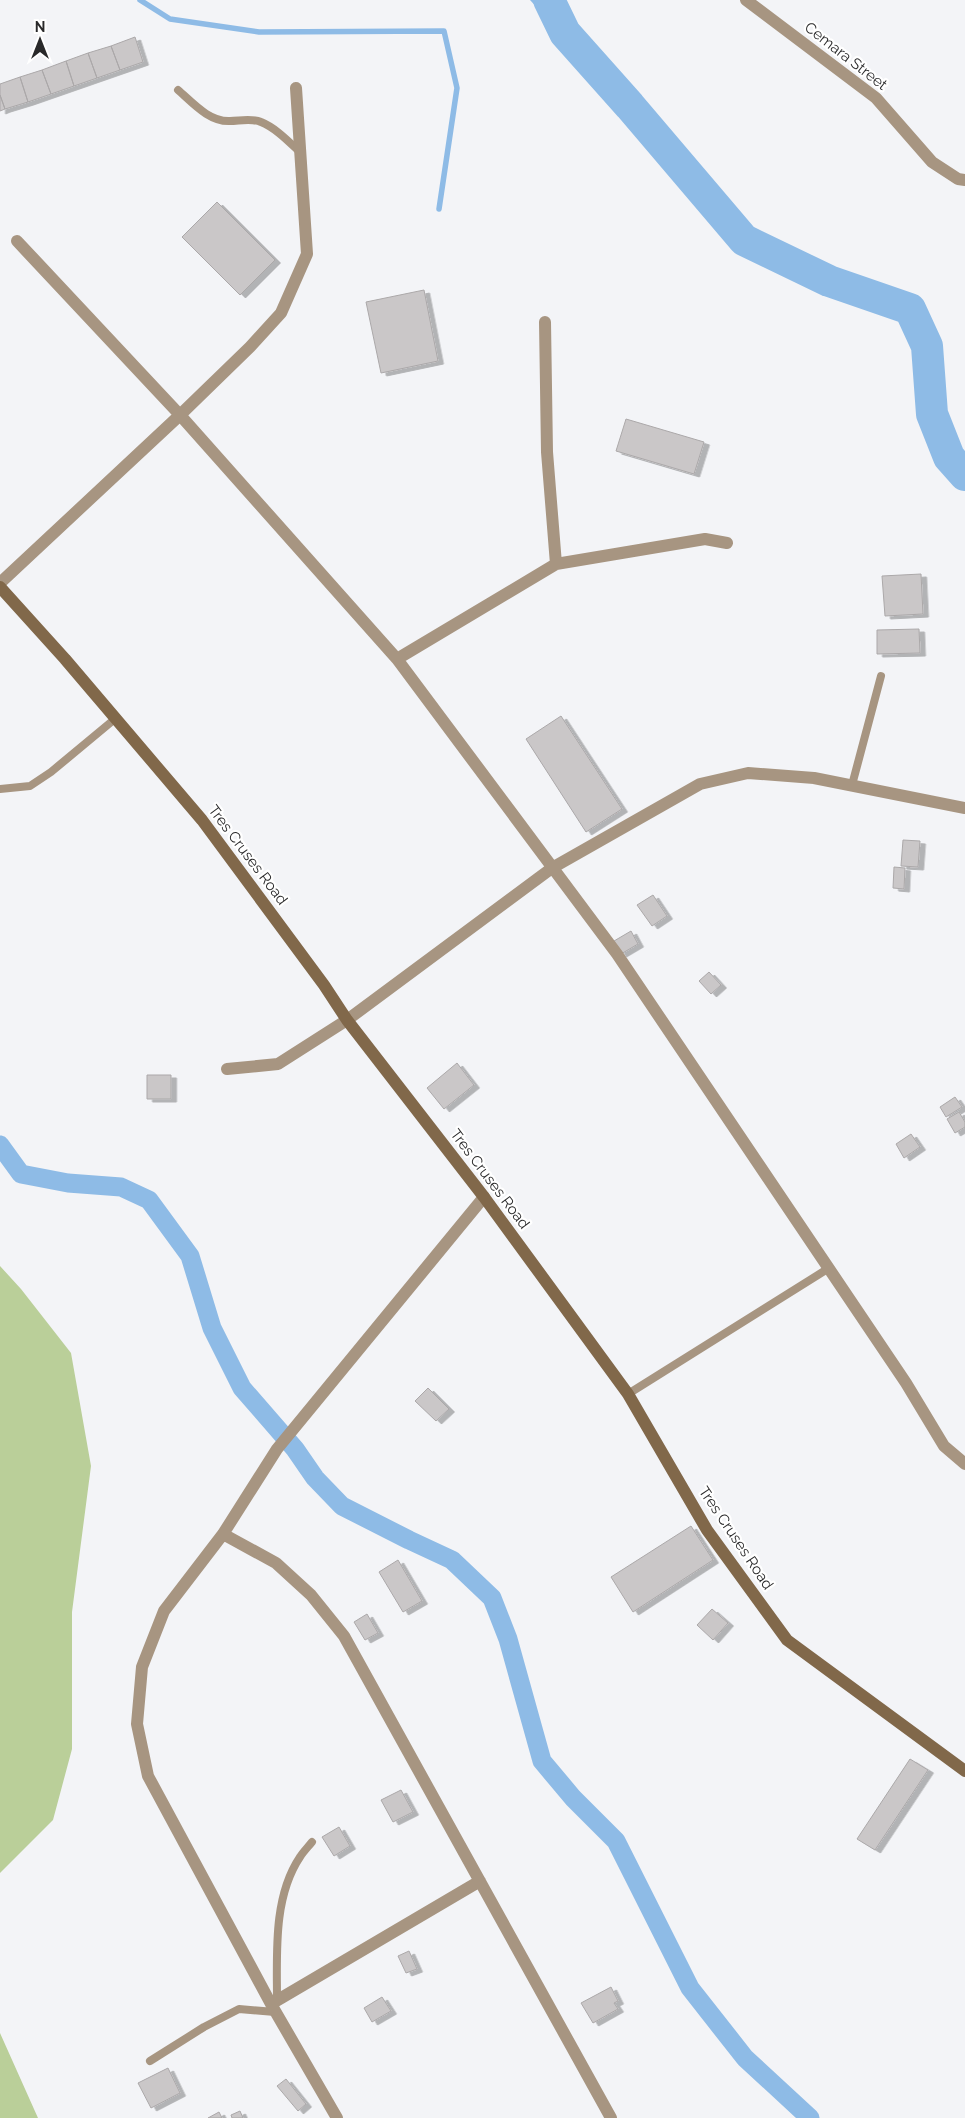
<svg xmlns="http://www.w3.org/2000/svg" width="965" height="2118" viewBox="0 0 965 2118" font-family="Raleway,sans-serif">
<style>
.green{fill:#bacf99}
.water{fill:#8ebbe6}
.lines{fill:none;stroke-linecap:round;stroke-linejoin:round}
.stream{stroke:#8ebbe6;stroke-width:5.5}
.canal{stroke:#8ebbe6;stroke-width:19}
.river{stroke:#8ebbe6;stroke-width:32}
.building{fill:#cac7c8;stroke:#aba8a9;filter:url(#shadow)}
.lane{stroke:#a79581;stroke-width:8}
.street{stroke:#a79581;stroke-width:12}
.secondary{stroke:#81684a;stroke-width:12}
.labels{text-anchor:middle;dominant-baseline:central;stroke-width:4.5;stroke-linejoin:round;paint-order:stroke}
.street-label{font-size:15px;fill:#29292a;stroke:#fff}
</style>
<defs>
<filter id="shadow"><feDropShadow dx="5.5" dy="3" stdDeviation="0" flood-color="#0004"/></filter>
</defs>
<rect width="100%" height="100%" fill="#f3f4f7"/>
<path class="green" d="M0 1266 21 1289 71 1353 91 1466 72 1612V1749L53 1820 0 1873Z
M0 2033 38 2118H0Z"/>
<path class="water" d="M530 0H549L565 33 630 106 744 240 601 88 542 13Z"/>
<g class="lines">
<path class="stream" d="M140 0 170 19 259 32 444 31 457 88 439 209"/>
<path class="canal" d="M0 1145 21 1174 68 1183 121 1187 149 1200 190 1256 212 1328 242 1388 295 1449 315 1478 342 1506 409 1540 452 1560 492 1598 508 1639 542 1761 573 1798 616 1841 690 1988 745 2058 810 2118"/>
<path class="river" d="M549 0 565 33 630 106 744 240 829 281 910 309 927 346 932 414 949 457 965 475"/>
</g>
<path class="building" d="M135 37 143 62 120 70 111 46Z
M111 46 120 70 97 78 88 53Z
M88 53 97 78 74 86 66 61Z
M66 61 74 86 51 94 42 70Z
M42 70 51 94 28 102 20 77Z
M20 77 28 102 5 109 0 95V84Z
M0 95 5 109 0 111Z
M217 202 275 260 240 295 182 237Z
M424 290 438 361 381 373 366 302Z
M626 419 704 442 694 474 616 451Z
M921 574 923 614 885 616 882 576Z
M919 629 920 653 877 654V630Z
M561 716 622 809 586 832 526 739Z
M903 840 920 841 918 867 901 866Z
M894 867 905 868 904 889 893 888Z
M653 895 667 916 652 926 637 905Z
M631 931 638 944 621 954 614 941Z
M709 972 721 985 711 994 699 981Z
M457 1063 474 1085 444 1109 427 1088Z
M147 1075H171V1099H147Z
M955 1097 962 1107 946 1117 940 1107Z
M959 1112 965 1122V1127L955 1133 947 1119Z
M911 1134 920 1147 904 1158 896 1144Z
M428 1388 449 1409 436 1421 415 1401Z
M691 1526 713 1560 633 1612 611 1577Z
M398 1560 422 1601 403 1612 379 1572Z
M712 1609 728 1623 713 1640 697 1625Z
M367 1614 378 1633 365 1640 354 1622Z
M910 1759 928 1770 875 1850 857 1839Z
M401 1790 413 1812 393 1822 381 1800Z
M339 1827 350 1846 334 1856 322 1837Z
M409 1951 417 1969 406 1973 398 1956Z
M611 1987 618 2001 614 2003 618 2009 593 2023 581 2003Z
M382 1997 391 2011 372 2022 364 2008Z
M168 2068 180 2093 151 2108 138 2083Z
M286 2079 306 2104 298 2111 277 2086Z
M240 2111 243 2118H232L231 2115Z
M219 2112 222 2118H208Z"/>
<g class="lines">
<path class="lane" d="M178 90C193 103 209 122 230 121 239 121 252 118 261 122 276 128 289 142 301 153
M852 785 881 676
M0 789 30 786 51 772 116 718
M628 1394 829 1268
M277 2000C277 1954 273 1897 300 1857 303 1852 308 1847 312 1842
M150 2061 204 2027 239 2009 275 2012"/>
<path class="street" d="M746 0 876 98 932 162 958 179 965 180
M17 241 180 415 397 659 617 954 906 1383 944 1446 965 1464
M545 322 547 452 556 564
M0 583 180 415 250 347 281 313 307 254 296 88
M397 659 556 564 705 539 727 543
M227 1069 278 1064 347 1020 552 868 700 784 748 773 814 778 965 808
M223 1534 276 1563 311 1595 344 1636 611 2118
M271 2004 480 1881
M337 2118 271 2004 148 1776 137 1724 142 1667 164 1611 223 1534 277 1449 484 1197"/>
<path class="secondary" d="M0 587 65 659 202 820 324 985 347 1020 484 1197 628 1394 707 1530 787 1640 965 1771"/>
</g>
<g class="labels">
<g class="street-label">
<text transform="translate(846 56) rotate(38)">Cemara Street</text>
<text transform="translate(248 855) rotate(53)">Tres Cruses Road</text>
<text transform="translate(490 1179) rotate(53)">Tres Cruses Road</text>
<text transform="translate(736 1538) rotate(56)">Tres Cruses Road</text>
</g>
</g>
<g transform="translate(40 40)" stroke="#ffffff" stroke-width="4" paint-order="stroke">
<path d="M0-4L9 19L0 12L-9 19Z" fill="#29292a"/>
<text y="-8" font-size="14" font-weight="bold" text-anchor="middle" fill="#29292a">N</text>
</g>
</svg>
